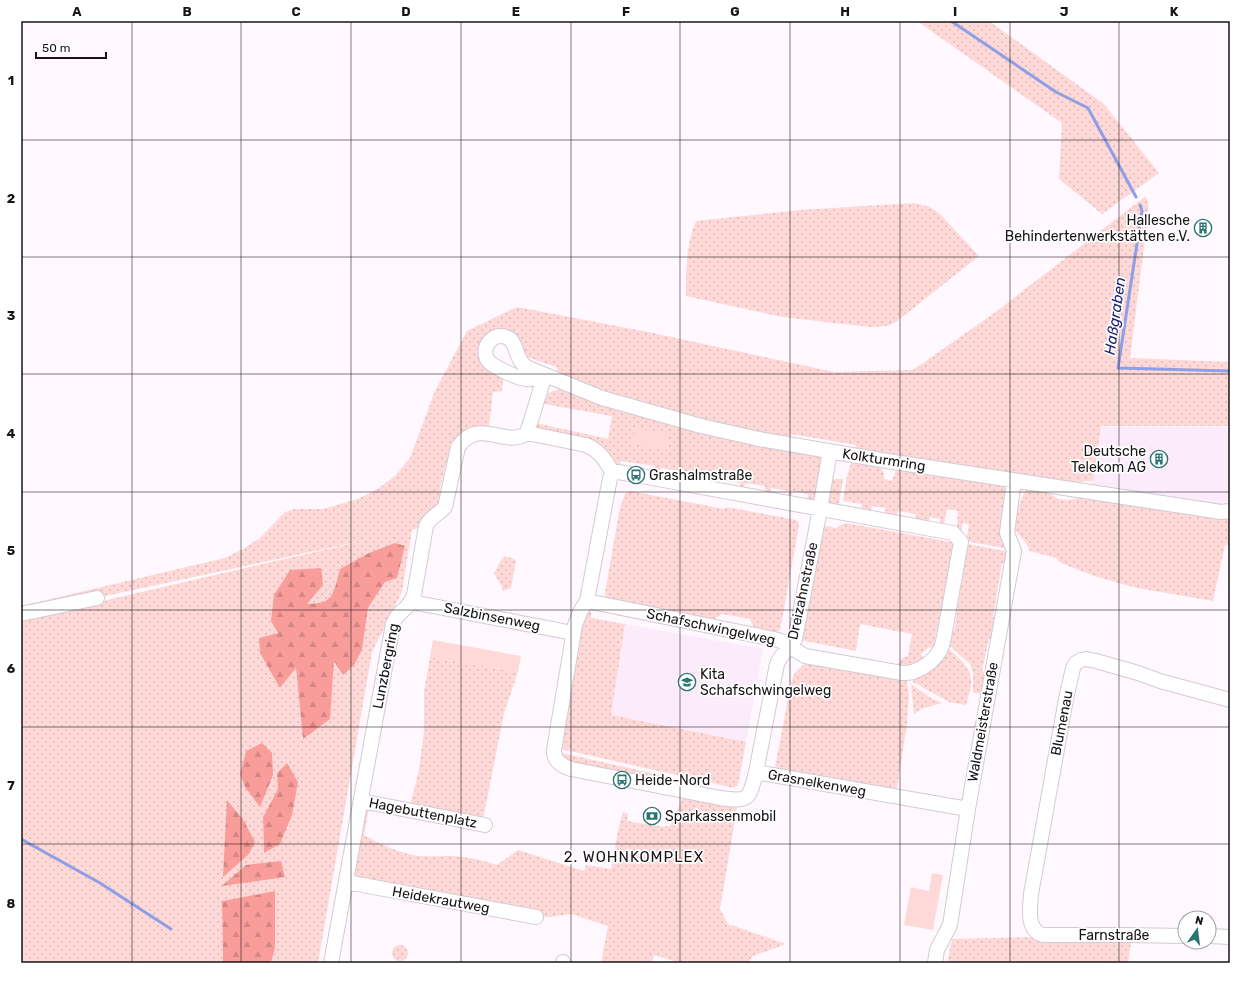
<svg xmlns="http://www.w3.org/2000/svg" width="1251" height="984" viewBox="0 0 1251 984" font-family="Rubik,sans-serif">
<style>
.built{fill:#fcebfb}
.grass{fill:url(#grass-dots);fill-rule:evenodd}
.forest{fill:url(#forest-firs)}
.garden{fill:#fed9d7}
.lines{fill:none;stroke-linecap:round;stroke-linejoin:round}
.stream{stroke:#8e9fe8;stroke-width:3}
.minor-casing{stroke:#d4cad3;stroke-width:16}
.minor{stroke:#fff;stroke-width:14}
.grid{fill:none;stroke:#181418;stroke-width:1;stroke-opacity:0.55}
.labels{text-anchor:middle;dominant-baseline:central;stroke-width:3.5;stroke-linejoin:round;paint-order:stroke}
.poi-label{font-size:14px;fill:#181418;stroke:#fff;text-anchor:start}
.street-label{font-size:14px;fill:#181418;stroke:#fff}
.water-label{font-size:15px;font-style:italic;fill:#202477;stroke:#fff}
.neighbourhood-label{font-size:15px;letter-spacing:1px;fill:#181418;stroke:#fff}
.neatline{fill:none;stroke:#181418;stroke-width:1.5}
.grid-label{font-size:13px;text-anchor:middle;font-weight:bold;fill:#181418}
</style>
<defs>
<pattern id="grass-dots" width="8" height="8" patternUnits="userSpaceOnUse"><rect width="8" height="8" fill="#fed9d7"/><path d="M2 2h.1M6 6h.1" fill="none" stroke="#d9b9b8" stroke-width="1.8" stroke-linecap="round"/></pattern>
<pattern id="forest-firs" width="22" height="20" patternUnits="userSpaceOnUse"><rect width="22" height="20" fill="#f89d9a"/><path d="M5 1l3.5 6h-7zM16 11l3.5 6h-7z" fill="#d48684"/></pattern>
</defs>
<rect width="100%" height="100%" fill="#fff8ff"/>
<path class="built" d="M1101 427H1230V510L1091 491Z
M625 624 763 649 746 742 611 715Z"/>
<path class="grass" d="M917 21H989L1104 104 1159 173 1102 214 1059 179 1062 123Z
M1146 196 1148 202V215L1130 358 1230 362V426H1101L1093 481 1074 482 855 451 856 445 791 434 790 440 698 421 594 388 559 375 556 367 524 356 502 332 484 365 503 379 502 391 493 392 489 426 470 427 452 441 440 488 439 506 426 526 412 530 402 592 372 652 318 963H271L275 948V891L222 901 223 963H21V620L371 539 21 614V606L225 558 243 549 260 538 285 512 295 509H323L358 499 379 488 395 476 410 458 435 391 467 331 517 307 648 332 834 372 913 370 993 314ZM340 569 385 582 368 608 362 650 334 660 332 692 303 739 296 668 280 688 259 638 278 633 306 605 324 603 333 595ZM278 789 264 853 263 817Z
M914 203 930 207 939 213 979 256 896 322 887 326 870 327 782 317 686 296C686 271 686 244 696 221L801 210Z
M560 389 617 410 819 453 824 459 818 496 814 501H807L808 494 792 491 791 499 788 497 789 491 771 488 769 495 764 494 765 486 745 483 744 490H739L740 483 711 478 710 485 705 484 706 476 684 472 683 479 677 478 678 471 661 468 660 474H655V466L621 461 620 467 617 465 602 451 538 430 536 423 608 439 612 416 544 404 548 393Z
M851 463 880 467 884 473V479L892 481 896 470 904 466 1009 487V549L966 541 969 525 963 522 961 532 957 527 958 511 947 509 944 524 943 526H939L940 519 930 517 928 525 914 521 916 514 898 511 896 518 884 516 886 508 872 506 870 514 861 512 862 504 843 501 847 476Z
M835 479H843L838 509 831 506 827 502 832 481Z
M1028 488 1047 492 1058 499 1069 500 1087 496 1230 516V546L1225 545 1213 601 1137 588 1094 576 1061 563 1056 558 1030 551 1026 543 1015 530C1017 515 1018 500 1028 488Z
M630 491 724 509 727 507 796 520 799 523 798 531 780 631C772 633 761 630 754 628L750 619 722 614 713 620 605 599V593L620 507 625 494Z
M845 523 951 542 954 545 933 649 929 647 921 654 925 661 912 670 896 667 901 659 908 656 912 634 860 624 856 651 800 640 822 525 836 528Z
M968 544 1010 552 1008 564 1002 563 993 617 998 618 994 640 989 639 982 671 988 673 985 694 973 693V672L970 664 945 642 948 631H954Z
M505 556 516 560 511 588 503 591 501 585 494 573C500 566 496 564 505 556Z
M586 609 591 612V618L625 624 611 715 746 742 738 785 734 788 561 749 582 616Z
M948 648C972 670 976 673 966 705L949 702 913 682 910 677Z
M430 657 518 672 504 713 483 820 410 806 419 770 424 731V691Z
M806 662 906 677 909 695 907 724 896 794 777 771 775 767 791 684 794 674Z
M911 684 931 698 942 703 921 709 914 714Z
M562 753 691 782 700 785 714 792 578 766 565 759Z
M684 795 737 808 720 909 728 924 786 944 753 956 747 963H680L654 955 652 963H601L608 926 571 914 550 917H536L346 882 361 801 370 803 364 835C380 844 399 853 418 856 429 857 441 856 452 856 468 857 482 860 497 865L518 850 584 871 586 865 611 869 619 826 623 812 628 814 627 821 664 827 665 826H670Z
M1132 935 1128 963H947L952 939Z
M392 953a8 8 0 1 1 16 0a8 8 0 1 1-16 0Z"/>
<path class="forest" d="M395 543 405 546 397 578 385 582 368 608 362 650 354 665 343 675 334 661 330 719 303 739 296 668 280 688 260 653 259 638 278 633 271 621 274 595 290 570 321 568 323 585 307 604C335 604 333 593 340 569L369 553Z
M262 743 272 753 273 775 260 807 245 787 240 774 246 751Z
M287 763 298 782 292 815 280 844 264 853 263 817 278 789 277 773Z
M227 800 244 821 255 842 249 854 223 877Z
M281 861 285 877 222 886 246 865Z
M275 891V948L271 963H223L222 901Z"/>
<path class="garden" d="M635 428 670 434 666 451 632 444Z
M433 640 521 656 518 672 430 657Z
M932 873 943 875 933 930 904 925 911 887 929 891Z"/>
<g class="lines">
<path class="stream" d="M951 21 1056 92 1088 108 1136 197
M1140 205 1142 211 1118 368 1230 371
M21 839 100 883 171 929"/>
<defs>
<path id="minor" d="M545 375C539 377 533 380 527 379 519 379 490 366 487 359 481 347 493 332 506 337 519 342 513 359 528 368L602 398 701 426 759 439 881 460 1221 512 1230 511
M527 433 586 445C601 451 605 461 613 473
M613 473 610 478 587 601 581 610 575 625 554 750C553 761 562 766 571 769L720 798C749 802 749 800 756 772L777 664C781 654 790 648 795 639L820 509 830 451
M587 601 774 639 781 641 805 656 902 673C916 674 931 664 939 652 942 648 943 642 944 637L961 542 953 533 636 475 618 472 613 473
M412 602 573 633
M21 614 97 598
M756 772 968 809
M361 801 485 825
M346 882 536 917
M1185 936 1125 935H1043C1026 930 1030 908 1031 894L1066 699 1073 668 1076 663 1081 660 1086 659 1096 661 1138 673 1160 681 1230 700
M1209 936 1230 937
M331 963 393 624C398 609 409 611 414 595L426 526C430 517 439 514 445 507L458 447C480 416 505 449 527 433L545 375
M563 963V962
M935 963 937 950 950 925 968 809 1014 551 1007 533 1014 480"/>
</defs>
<use href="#minor" class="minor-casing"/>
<use href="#minor" class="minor"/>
</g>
<path class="grid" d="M132 21V963M241 21V963M351 21V963M461 21V963M571 21V963M680 21V963M790 21V963M900 21V963M1010 21V963M1119 21V963M21 140H1230M21 257H1230M21 374H1230M21 492H1230M21 610H1230M21 727H1230M21 844H1230"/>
<defs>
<symbol id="building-ring" viewBox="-11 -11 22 22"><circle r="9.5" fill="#fff" stroke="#2b7572" stroke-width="1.5"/><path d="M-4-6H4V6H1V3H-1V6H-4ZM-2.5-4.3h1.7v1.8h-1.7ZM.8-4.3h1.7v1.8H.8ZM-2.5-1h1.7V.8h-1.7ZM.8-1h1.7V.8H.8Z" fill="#2b7572"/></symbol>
<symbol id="bus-ring" viewBox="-11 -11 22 22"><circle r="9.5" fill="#fff" stroke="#2b7572" stroke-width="1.5"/><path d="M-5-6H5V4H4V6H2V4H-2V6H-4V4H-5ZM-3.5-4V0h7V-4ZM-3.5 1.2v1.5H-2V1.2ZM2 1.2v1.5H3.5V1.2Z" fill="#2b7572"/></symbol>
<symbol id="school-ring" viewBox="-11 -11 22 22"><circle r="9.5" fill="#fff" stroke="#2b7572" stroke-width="1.5"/><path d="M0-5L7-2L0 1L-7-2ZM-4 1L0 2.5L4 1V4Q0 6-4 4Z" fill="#2b7572"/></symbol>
<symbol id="bank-ring" viewBox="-11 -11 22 22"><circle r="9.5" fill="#fff" stroke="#2b7572" stroke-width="1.5"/><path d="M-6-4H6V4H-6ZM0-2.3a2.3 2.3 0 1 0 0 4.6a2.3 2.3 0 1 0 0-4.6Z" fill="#2b7572"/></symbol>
</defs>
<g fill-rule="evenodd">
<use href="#building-ring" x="1193" y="218" width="20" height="20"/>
<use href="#building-ring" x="1149" y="449" width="20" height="20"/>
<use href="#bus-ring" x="626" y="465" width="20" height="20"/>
<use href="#school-ring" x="677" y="672" width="20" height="20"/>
<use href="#bus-ring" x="612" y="770" width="20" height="20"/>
<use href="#bank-ring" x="642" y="806" width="20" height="20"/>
</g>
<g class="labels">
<g class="poi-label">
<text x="1190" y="220" text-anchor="end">Hallesche<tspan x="1190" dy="16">Behindertenwerkstätten e.V.</tspan></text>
<text x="1146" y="451" text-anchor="end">Deutsche<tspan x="1146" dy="16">Telekom AG</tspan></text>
<text x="649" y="475">Grashalmstraße</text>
<text x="700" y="674">Kita<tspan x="700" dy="16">Schafschwingelweg</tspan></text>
<text x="635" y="780">Heide-Nord</text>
<text x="665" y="816">Sparkassenmobil</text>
</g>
<g class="street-label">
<text transform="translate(884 460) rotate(9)">Kolkturmring</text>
<text transform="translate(803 591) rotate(-78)">Dreizahnstraße</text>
<text transform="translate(492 617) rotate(11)">Salzbinsenweg</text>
<text transform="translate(711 627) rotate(12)">Schafschwingelweg</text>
<text transform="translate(386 666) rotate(-79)">Lunzbergring</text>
<text transform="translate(983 722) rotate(-80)">Waldmeisterstraße</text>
<text transform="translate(1062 723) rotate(-79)">Blumenau</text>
<text transform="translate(817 783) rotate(10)">Grasnelkenweg</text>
<text transform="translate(423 813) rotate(11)">Hagebuttenplatz</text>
<text transform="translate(441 900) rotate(10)">Heidekrautweg</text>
<text x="1114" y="935">Farnstraße</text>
</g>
<g class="water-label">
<text transform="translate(1115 316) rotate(-82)">Haßgraben</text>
</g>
<g class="neighbourhood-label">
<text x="634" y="857">2. WOHNKOMPLEX</text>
</g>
</g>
<rect width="1251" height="984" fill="none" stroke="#ffffff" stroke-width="44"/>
<g transform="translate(1197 930) rotate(14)"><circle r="19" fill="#ffffff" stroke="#a3a1a3"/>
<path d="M0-3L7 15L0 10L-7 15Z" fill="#2b7572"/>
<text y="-6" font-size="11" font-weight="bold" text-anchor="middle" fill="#181418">N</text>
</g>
<path d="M36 52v6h70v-6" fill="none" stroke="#181418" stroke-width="2"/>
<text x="42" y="52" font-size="12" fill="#181418" stroke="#ffffff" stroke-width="3" paint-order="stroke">50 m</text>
<rect x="22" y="22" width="1207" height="940" class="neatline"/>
<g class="grid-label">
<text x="77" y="16">A</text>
<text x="187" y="16">B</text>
<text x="296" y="16">C</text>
<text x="406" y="16">D</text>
<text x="516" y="16">E</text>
<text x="626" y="16">F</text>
<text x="735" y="16">G</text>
<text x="845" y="16">H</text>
<text x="955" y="16">I</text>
<text x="1064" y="16">J</text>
<text x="1174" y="16">K</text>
<text x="11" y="85">1</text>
<text x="11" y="203">2</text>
<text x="11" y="320">3</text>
<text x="11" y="438">4</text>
<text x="11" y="555">5</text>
<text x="11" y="673">6</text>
<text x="11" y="790">7</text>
<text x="11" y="908">8</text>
</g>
</svg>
